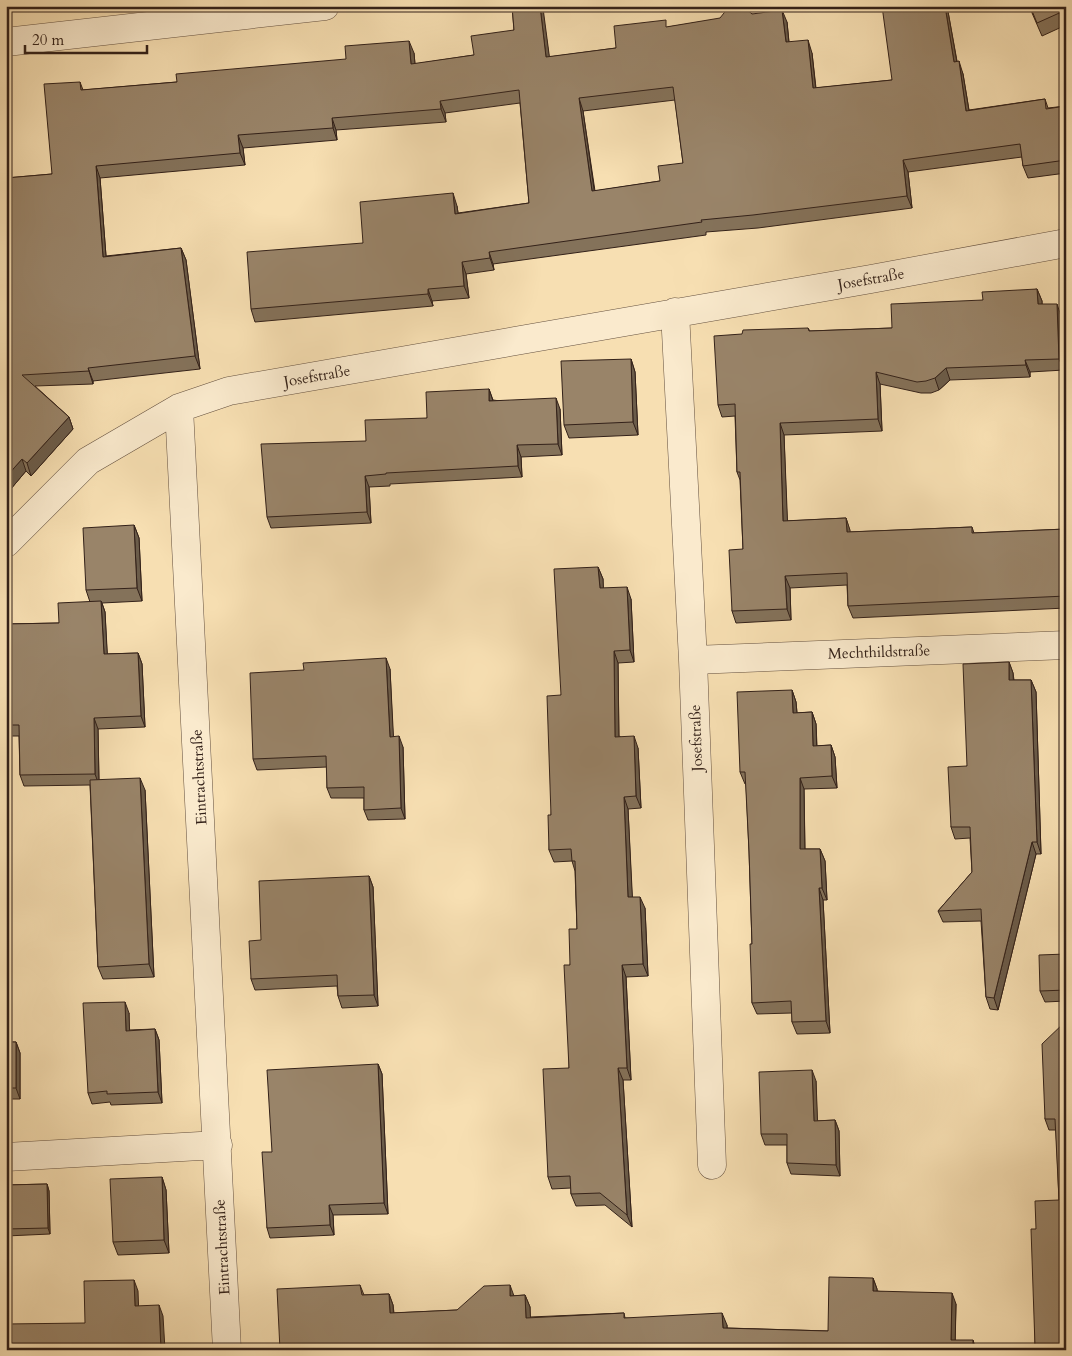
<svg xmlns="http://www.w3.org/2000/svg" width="1072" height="1356" viewBox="0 0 1072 1356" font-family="Cardo,serif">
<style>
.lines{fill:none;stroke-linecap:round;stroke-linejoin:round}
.minor-casing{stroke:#64503f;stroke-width:29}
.minor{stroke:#faeacd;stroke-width:28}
.wall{fill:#84725a;stroke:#332119;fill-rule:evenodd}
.shaded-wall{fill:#6b5c4a;stroke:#332119}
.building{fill:#998469;stroke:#332119;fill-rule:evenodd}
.labels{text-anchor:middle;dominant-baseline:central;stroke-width:4;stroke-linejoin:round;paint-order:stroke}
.street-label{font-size:15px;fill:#332119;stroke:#faeacd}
</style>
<rect width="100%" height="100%" fill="#f7dfb2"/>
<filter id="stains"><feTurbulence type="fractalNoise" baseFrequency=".004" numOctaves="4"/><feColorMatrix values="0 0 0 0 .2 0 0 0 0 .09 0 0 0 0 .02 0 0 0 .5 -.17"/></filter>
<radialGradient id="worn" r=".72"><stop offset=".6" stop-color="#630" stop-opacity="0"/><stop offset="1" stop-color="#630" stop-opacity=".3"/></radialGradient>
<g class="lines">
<defs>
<path id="minor" d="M6 42 325 6
M675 312 693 660 712 1165
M179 408 227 1350
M6 543 88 461 179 408 229 391 871 279 1066 243
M693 660 1066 645
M6 1157 218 1145"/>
</defs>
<use href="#minor" class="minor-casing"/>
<use href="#minor" class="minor"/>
</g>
<path class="wall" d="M512 6H542L549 57 616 48 668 27 752 14 787 22 789 42 812 53 816 88 892 80 947 6 957 61 963 74 969 110 1045 99 1048 108 1066 106V173L1028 178 1023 166 1022 157 908 172 912 208 758 228 706 232V235L493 264 494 270 466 274 469 298 432 301 433 306 255 322 251 309 363 243 457 206 458 213 529 203 520 103 445 113 446 122 336 130 337 140 243 148 245 165 100 178 106 256 181 248 186 260 200 369 93 381V384L35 386 69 417 73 429 31 476 26 471 10 490 6 487V178L52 174 80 82 83 90 177 82 414 53 415 64 474 55 514 30ZM675 100 683 163 660 181 595 191 583 111Z
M1029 6H1066V25L1042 36Z
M1037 289 1042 301V304L1061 316 1064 370 1030 372V377L950 380 939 390 931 393H921L880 384 882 431 784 435 787 521 846 518 850 532 972 527 974 533 1066 529V608L853 618 848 606 847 585 790 588 791 620 736 623 732 611 743 549 740 480 737 472 735 416 722 417 718 405 808 328 810 331 892 328 983 300Z
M631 359 635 372 638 435 569 438 564 425Z
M489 389 493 400 560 409 562 455 521 457 522 477 390 484V486L369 487 371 523 271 528 267 517 366 441 427 418Z
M134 525 139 538 142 601 102 603 105 612 107 654 138 653 142 664 145 727 98 729 99 780 145 790 154 977 103 979 98 967 90 785 24 786 20 775 19 736H6V624L59 623 90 602 86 590Z
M598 567 603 579V588L631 599 634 662 618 663 619 736 638 748 641 808 628 809 632 897 645 908 648 976 626 977 631 1080H623L632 1227 605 1205 576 1206 571 1194V1188L552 1189 548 1177 569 1068 570 965 577 929 575 871 572 861 554 862 549 850 551 815 561 695Z
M1009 662 1013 673 1014 680H1031L1036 692 1041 854H1036L998 1010 990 1009 986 997 981 921 943 922 938 911 972 872 970 838 955 839 951 827 967 766Z
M390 669 393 737 403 747 405 819 368 820 364 810V798H331L327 788V767L257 770 253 759Z
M792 690 796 702 797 713 812 712 816 724 817 746 831 745 835 757 837 788 804 789 805 849H820L825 861 827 900H823L830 1033 797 1034 792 1022V1013L757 1014 752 1003V944L749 851 746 784H745L740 772Z
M369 876 373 887 378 1006 342 1008 338 996 337 986 255 990 251 979 261 940Z
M1066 954V1001L1045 1002 1040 991Z
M129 1013V1030L155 1029 159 1040 162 1103 111 1105 110 1102 92 1104 88 1093Z
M1066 1021V1350H280L360 1285 364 1295 389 1294 393 1305 394 1313 457 1310 513 1296 525 1295 530 1307V1317L624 1313 625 1318 727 1325V1328L828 1331 873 1278 877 1289V1291L956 1304 955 1340 976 1349 1035 1346 1036 1229 1059 1200 1056 1130H1049L1045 1119Z
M6 1042H16L20 1053V1099H6Z
M378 1064 382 1074 388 1214 333 1215 334 1235 270 1238 267 1228 272 1152Z
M816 1081 817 1121 835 1120 839 1131 840 1176 791 1174 787 1163V1145H765L761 1134Z
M162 1177 166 1190 169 1253 118 1255 113 1242Z
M47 1184 49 1191 50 1234 6 1236V1185Z"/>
<path class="shaded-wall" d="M540 6H542L543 8 551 69 546 57Z
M945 6H947L959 74 954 62Z
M782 10 787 22 790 54 786 42Z
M808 40 812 53 817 101 813 88Z
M409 41 414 53 416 76 411 64Z
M959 61 963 74 971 123 966 111Z
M579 98 583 111 596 203 592 191Z
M440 101 445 113 446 122 441 109Z
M332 118 336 130 337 140 333 128Z
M238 135 243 148 245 165 240 153Z
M903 160 908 172 912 208 907 196Z
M96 166 100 178 107 269 103 257Z
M453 193 457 206 460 226 455 214Z
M181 248 186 260 200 369 195 356Z
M489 252 493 264 494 270 490 258Z
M462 262 466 274 469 298 464 286Z
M428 289 432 301 433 306 428 294Z
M1037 289 1042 301V316L1038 304Z
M1057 304 1061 316 1064 370 1059 359Z
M631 359 635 372 638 435 633 422Z
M1025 360 1030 372V377L1026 365Z
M88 368 93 381V384L89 371Z
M946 368 950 380 939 390 935 378Z
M876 372 880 384 882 431 878 419Z
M489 389 493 401H489Z
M556 398 560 409 562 455 558 444Z
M69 417 73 429 31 476 27 463Z
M780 423 784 435 788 533 783 521Z
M517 445 521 457 522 477 518 466Z
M22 459 26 471 10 490 6 480V477Z
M365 476 369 487 371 523 367 512Z
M846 518 850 530 851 544 847 532Z
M134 525 139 538 142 601 137 588Z
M598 567 603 579 604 600 600 588Z
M785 576 790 588 791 620 787 609Z
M627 587 631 599 634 662 630 650Z
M101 601 105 612 108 666 104 654Z
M614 651 618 663 619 749 615 737Z
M138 653 142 664 145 727 141 716Z
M386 658 390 669 394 747 390 737Z
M1009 662 1013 673 1014 692 1009 680Z
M1031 680 1036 692 1041 854 1037 842Z
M792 690 796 702 798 725 793 713Z
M812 712 816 724 817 758 813 746Z
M94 718 98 729 99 785 95 774Z
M399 736 403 747 405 819 401 808Z
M634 736 638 748 641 808 636 796Z
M831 745 835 757 837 788 832 776Z
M140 778 145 790 154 977 149 964Z
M800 778 804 789 805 861 800 849Z
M624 797 628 809 633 909 628 897Z
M1032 842 1036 854 998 1010 994 998Z
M820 849 825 861 827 900 822 888Z
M369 876 373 887 378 1006 374 995Z
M819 888 823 900 830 1033 826 1021Z
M640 897 645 908 648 976 643 964Z
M622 965 626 977 631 1080 627 1068Z
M125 1002 129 1013 130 1042 126 1031Z
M155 1029 159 1040 162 1103 158 1092Z
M16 1042 20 1053V1099L16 1088Z
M378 1064 382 1074 388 1214 384 1203Z
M618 1068 623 1080 632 1227 627 1215Z
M812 1070 816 1081 818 1132 814 1121Z
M835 1120 839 1131 840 1176 836 1165Z
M162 1177 166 1190 169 1253 164 1240Z
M47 1184 49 1191 50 1234 48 1228Z
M329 1205 333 1215 334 1235 330 1225Z
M873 1278 877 1289V1303L873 1291Z
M134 1280 138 1291 139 1318 135 1306Z
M510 1285 514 1296H510Z
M952 1293 956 1304 955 1350 951 1340Z
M389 1294 393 1305 394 1324 390 1313Z
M525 1295 530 1307 531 1329 526 1318Z
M159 1305 163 1316 165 1350H161Z
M722 1313 727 1325V1339L723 1328Z
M973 1340 976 1350H973Z"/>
<path class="building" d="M512 6H540L546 57 616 48 614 26 666 20V27L720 18 728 8 743 6 752 14 782 10 786 42 808 40 813 88 892 80 882 6H945L954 62 959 61 966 111 1045 99 1046 109 1066 106V160L1023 166 1020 144 903 160 907 196 753 215 701 220 702 222 489 252 490 258 462 262 464 286 428 289V294L251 309 247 252 363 243 360 202 453 193 455 214 529 203 519 90 440 101 441 109 332 118 333 128 238 135 240 153 96 166 103 257 181 248 195 356 88 368 89 371 22 375 69 417 27 463 22 459 6 477V178L52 174 44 84 80 82 81 90 177 82 176 74 346 59 345 46 409 41 411 64 474 55 471 36 514 30ZM673 87 683 163 658 166 660 181 592 191 579 98Z
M1030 6H1066V10L1037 23Z
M1037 289 1038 304H1057L1059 359 1025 360 1026 365 946 368 935 378 926 381 917 382 876 372 878 419 780 423 783 521 846 518 847 532 972 527V533L1066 529V596L848 606 847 573 785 576 787 609 732 611 729 550 743 549 740 472H737L735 404 718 405 714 336 742 334 743 330 808 328 809 331 892 328 891 304 983 300 982 292Z
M631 359 633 422 564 425 561 361Z
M489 389V401L556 398 558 444 517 445 518 466 386 473V474L365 476 367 512 267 517 261 444 366 441 365 420 427 418 426 392Z
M134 525 137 588 86 590 83 528Z
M598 567 600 588 627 587 630 650 614 651 615 737 634 736 636 796 624 797 628 897H640L643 964 622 965 627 1068H618L627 1215 600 1193 571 1194 570 1176 548 1177 543 1069 569 1068 564 965H570L569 929H577L575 861H572L571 849 549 850 548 815H551L547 696 561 695 554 569Z
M101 601 104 654 138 653 141 716 94 718 95 774 20 775 19 725H6V624L59 623 58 603Z
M386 658 390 737 399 736 401 808 364 810V787L327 788 326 756 253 759 250 673 304 670 303 663Z
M1009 662V680H1031L1037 842H1032L994 998 986 997 981 909 938 911 972 872 970 827H951L948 767 967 766 963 664Z
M792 690 793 713 812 712 813 746 831 745 832 776 800 778V849H820L822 888H819L826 1021 792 1022 791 1001 752 1003 750 944H752L749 851 745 772H740L737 692Z
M140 778 149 964 98 967 90 780Z
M369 876 374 995 338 996 337 975 251 979 249 941 261 940 259 881Z
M1066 954V990L1040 991 1039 955Z
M125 1002 126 1031 155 1029 158 1092 107 1094V1091L88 1093 83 1003Z
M1066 1021V1350H280L277 1289 360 1285 362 1295 389 1294 390 1313 457 1310 484 1286 510 1285V1296L525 1295 526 1318 624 1313V1318L722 1313 723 1328 828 1331 829 1277 873 1278V1291L952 1293 951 1340H973V1349L1035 1346 1031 1229H1036L1035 1201 1059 1200 1055 1119H1045L1042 1044Z
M6 1042H16V1088H6Z
M378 1064 384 1203 329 1205 330 1225 267 1228 262 1152H272L267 1070Z
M812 1070 814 1121 835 1120 836 1165 787 1163V1134H761L759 1072Z
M162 1177 164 1240 113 1242 110 1179Z
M47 1184 48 1228 6 1229V1185Z
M134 1280 135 1306 159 1305 161 1350H6V1324L85 1323 84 1281Z"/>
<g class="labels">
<g class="street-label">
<text transform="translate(871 279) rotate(-10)">Josefstraße</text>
<text transform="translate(317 376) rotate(-10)">Josefstraße</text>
<text transform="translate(879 652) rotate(-2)">Mechthildstraße</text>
<text transform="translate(696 738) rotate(-92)">Josefstraße</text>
<text transform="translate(199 777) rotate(-93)">Eintrachtstraße</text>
<text transform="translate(222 1247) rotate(-93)">Eintrachtstraße</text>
</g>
</g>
<rect width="1072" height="1356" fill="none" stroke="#f7dfb2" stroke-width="25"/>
<rect x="8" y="8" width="1057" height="1341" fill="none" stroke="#332119" stroke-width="2.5"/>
<rect x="12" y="12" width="1047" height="1331" fill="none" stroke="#332119"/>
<path d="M25 45v8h122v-8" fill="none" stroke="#332119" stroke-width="2.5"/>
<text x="32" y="45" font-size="15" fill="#332119" stroke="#faeacd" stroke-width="4" paint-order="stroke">20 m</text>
<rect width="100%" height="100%" filter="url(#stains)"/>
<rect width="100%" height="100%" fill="url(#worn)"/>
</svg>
